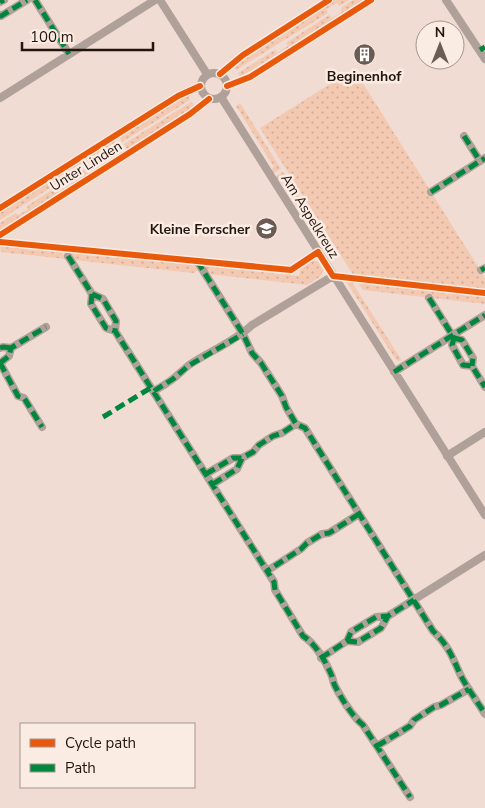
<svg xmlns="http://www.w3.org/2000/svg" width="485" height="808" viewBox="0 0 485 808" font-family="'Nunito Sans',sans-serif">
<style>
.green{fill:url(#green-dots)}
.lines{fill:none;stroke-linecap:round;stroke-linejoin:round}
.minor{stroke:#afa09a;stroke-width:8}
.quiet{stroke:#00873e;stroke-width:5;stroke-dasharray:10 5;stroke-linecap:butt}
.cycleway-casing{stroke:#faebe3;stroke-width:9}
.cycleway{stroke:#e8590c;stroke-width:6}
.labels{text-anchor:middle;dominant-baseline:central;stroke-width:5;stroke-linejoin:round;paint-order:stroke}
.poi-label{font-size:14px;font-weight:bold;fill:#22150e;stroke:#faebe3}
.street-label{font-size:14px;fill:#22150e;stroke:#faebe3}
</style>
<defs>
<pattern id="green-dots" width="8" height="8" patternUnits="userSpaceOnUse" patternTransform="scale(1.25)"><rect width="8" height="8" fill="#f3c9b2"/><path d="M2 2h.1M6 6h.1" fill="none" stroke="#d0ac98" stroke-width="1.8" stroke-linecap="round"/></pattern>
</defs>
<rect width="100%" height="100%" fill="#f0dcd2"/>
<path class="green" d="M334 0H349L339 6 337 3 326 9 328 13 236 70 233 66 243 58Z
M353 0H367L240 77 238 73 275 50 277 53 288 46 286 43 329 15 332 18 342 12 341 8Z
M354 69 485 278V289L354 276 260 128Z
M188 95 190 100 122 142 119 136 178 99Z
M191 102 195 106 191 110 128 151 124 144Z
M240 103 281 169 272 174 270 171 274 167 236 106Z
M114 139 118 145 97 158 95 156 84 163 86 165 0 220V211Z
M119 147 124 153 0 231V223L16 213 18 215 28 209 27 206Z
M283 172 329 245 325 248 282 179 277 181 274 177Z
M2 244 60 250 66 259 1 252 0 245Z
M69 251 195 265 198 270 194 273 74 260Z
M314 260 318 262 323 270 321 276 307 285 208 274 203 266 299 276 301 267 310 261Z
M346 281 352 282 402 361 396 360Z
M357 282 485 296V304L363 290Z"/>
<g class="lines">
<path class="minor" d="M35 0 69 54
M160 0 207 74
M446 0 485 59
M0 2 4 0
M0 15 1 16 27 0
M201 86a13 13 0 1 1 26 0a13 13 0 1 1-26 0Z
M220 74 243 55 329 0
M227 86 250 77 371 0
M221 97 485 515
M0 98 155 0
M464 136 480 161
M431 192 485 158
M0 208 178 96 200 86
M0 235 190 114 209 99
M68 256 92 294 91 304 106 328 115 331 267 571
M197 261 243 334 252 353 261 363 282 396 286 407 296 424 305 428 433 631C448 645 452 656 460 674 467 688 477 701 485 714
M481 270 485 268
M92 294 103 299 116 321 115 331
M429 298 454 338 452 345 463 365 472 366 485 387
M454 338 462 340 473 358 472 366
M0 348 3 347 11 348
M0 363 18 396 24 398 42 427
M0 363 9 356 11 348 46 327
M394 372 485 315
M154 391C161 387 168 383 174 378 179 374 184 369 189 365 210 351 234 342 252 325L333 276
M447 456 485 432
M206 474 233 458H242
M213 484 237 469 242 458 253 452 259 445 273 436 282 433 296 424
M359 514 329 533 322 534 307 543 301 549 267 571 274 582 275 590 303 636C315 643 326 662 331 674 333 678 333 682 335 686 342 699 351 715 363 725L410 797
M347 641 358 642 381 628 388 616
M321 658 347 641 351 632 376 617 388 616 485 555
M377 746 410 726 414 720 434 707 441 705 469 689"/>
<path class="quiet" d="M35 0 69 54
M0 2 4 0
M0 15 1 16 27 0
M480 50 485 47
M464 136 480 161
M431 192 485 158
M68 256 92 294 91 304 106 328 115 331 267 571
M197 261 243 334 252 353 261 363 282 396 286 407 296 424 305 428 433 631C448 645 452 656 460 674 467 688 477 701 485 714
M481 270 485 268
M92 294 103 299 116 321 115 331
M429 298 454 338 452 345 463 365 472 366 485 387
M454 338 462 340 473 358 472 366
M0 348 3 347 11 348
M0 363 18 396 24 398 42 427
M0 363 9 356 11 348 46 327
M394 372 485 315
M154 391 173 379 188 366 243 334
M103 417 152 387
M206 474 233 458H242
M213 484 237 469 242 458 253 452 259 445 273 436 282 433 296 424
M359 514 329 533 322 534 307 543 301 549 267 571 274 582 275 590 303 636C315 643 326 662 331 674 333 678 333 682 335 686 342 699 351 715 363 725L410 797
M347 641 358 642 381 628 388 616
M321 658 347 641 351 632 376 617 388 616 414 600
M377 746 410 726 414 720 434 707 441 705 469 689"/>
<defs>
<path id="cycleway" d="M220 74 243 55 329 0
M227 86 250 77 371 0
M0 208 178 96 200 86
M0 235 190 114 209 99
M0 242 291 270 318 252 333 276 485 293"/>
</defs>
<use href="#cycleway" class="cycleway-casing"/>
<use href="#cycleway" class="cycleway"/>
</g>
<defs>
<symbol id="building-disc" viewBox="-11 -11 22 22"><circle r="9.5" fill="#6a5b53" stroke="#faebe3"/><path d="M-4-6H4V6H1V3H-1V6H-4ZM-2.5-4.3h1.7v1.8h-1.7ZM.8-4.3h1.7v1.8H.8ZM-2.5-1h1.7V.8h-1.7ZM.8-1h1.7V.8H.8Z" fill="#fff"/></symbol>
<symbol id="school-disc" viewBox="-11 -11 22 22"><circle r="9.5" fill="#6a5b53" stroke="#faebe3"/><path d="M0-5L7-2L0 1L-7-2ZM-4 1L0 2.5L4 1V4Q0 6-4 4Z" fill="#fff"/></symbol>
</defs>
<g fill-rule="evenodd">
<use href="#building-disc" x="352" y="42" width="25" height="25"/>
<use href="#school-disc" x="254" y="216" width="25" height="25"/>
</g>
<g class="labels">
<g class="poi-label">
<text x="364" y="76">Beginenhof</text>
<text x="250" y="229" text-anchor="end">Kleine Forscher</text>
</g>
<g class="street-label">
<text transform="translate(86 166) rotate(-32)">Unter Linden</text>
<text transform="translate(310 216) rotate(58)">Am Aspelkreuz</text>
</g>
</g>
<rect x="20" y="723" width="175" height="65" fill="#faebe3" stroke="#a4958e"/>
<rect x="30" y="739" width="25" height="8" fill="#e8590c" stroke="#a4958e"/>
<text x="65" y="748" font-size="15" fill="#22150e">Cycle path</text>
<rect x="30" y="764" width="25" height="8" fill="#00873e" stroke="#a4958e"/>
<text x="65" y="773" font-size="15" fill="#22150e">Path</text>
<g transform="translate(440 45)"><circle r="24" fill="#faebe3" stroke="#a4958e"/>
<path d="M0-4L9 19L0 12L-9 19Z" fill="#6a5b53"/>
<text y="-8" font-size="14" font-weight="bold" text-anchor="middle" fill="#22150e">N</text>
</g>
<path d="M22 42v8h131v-8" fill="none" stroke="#22150e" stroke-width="2.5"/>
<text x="30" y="42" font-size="15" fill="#22150e" stroke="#faebe3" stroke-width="4" paint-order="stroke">100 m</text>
</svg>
